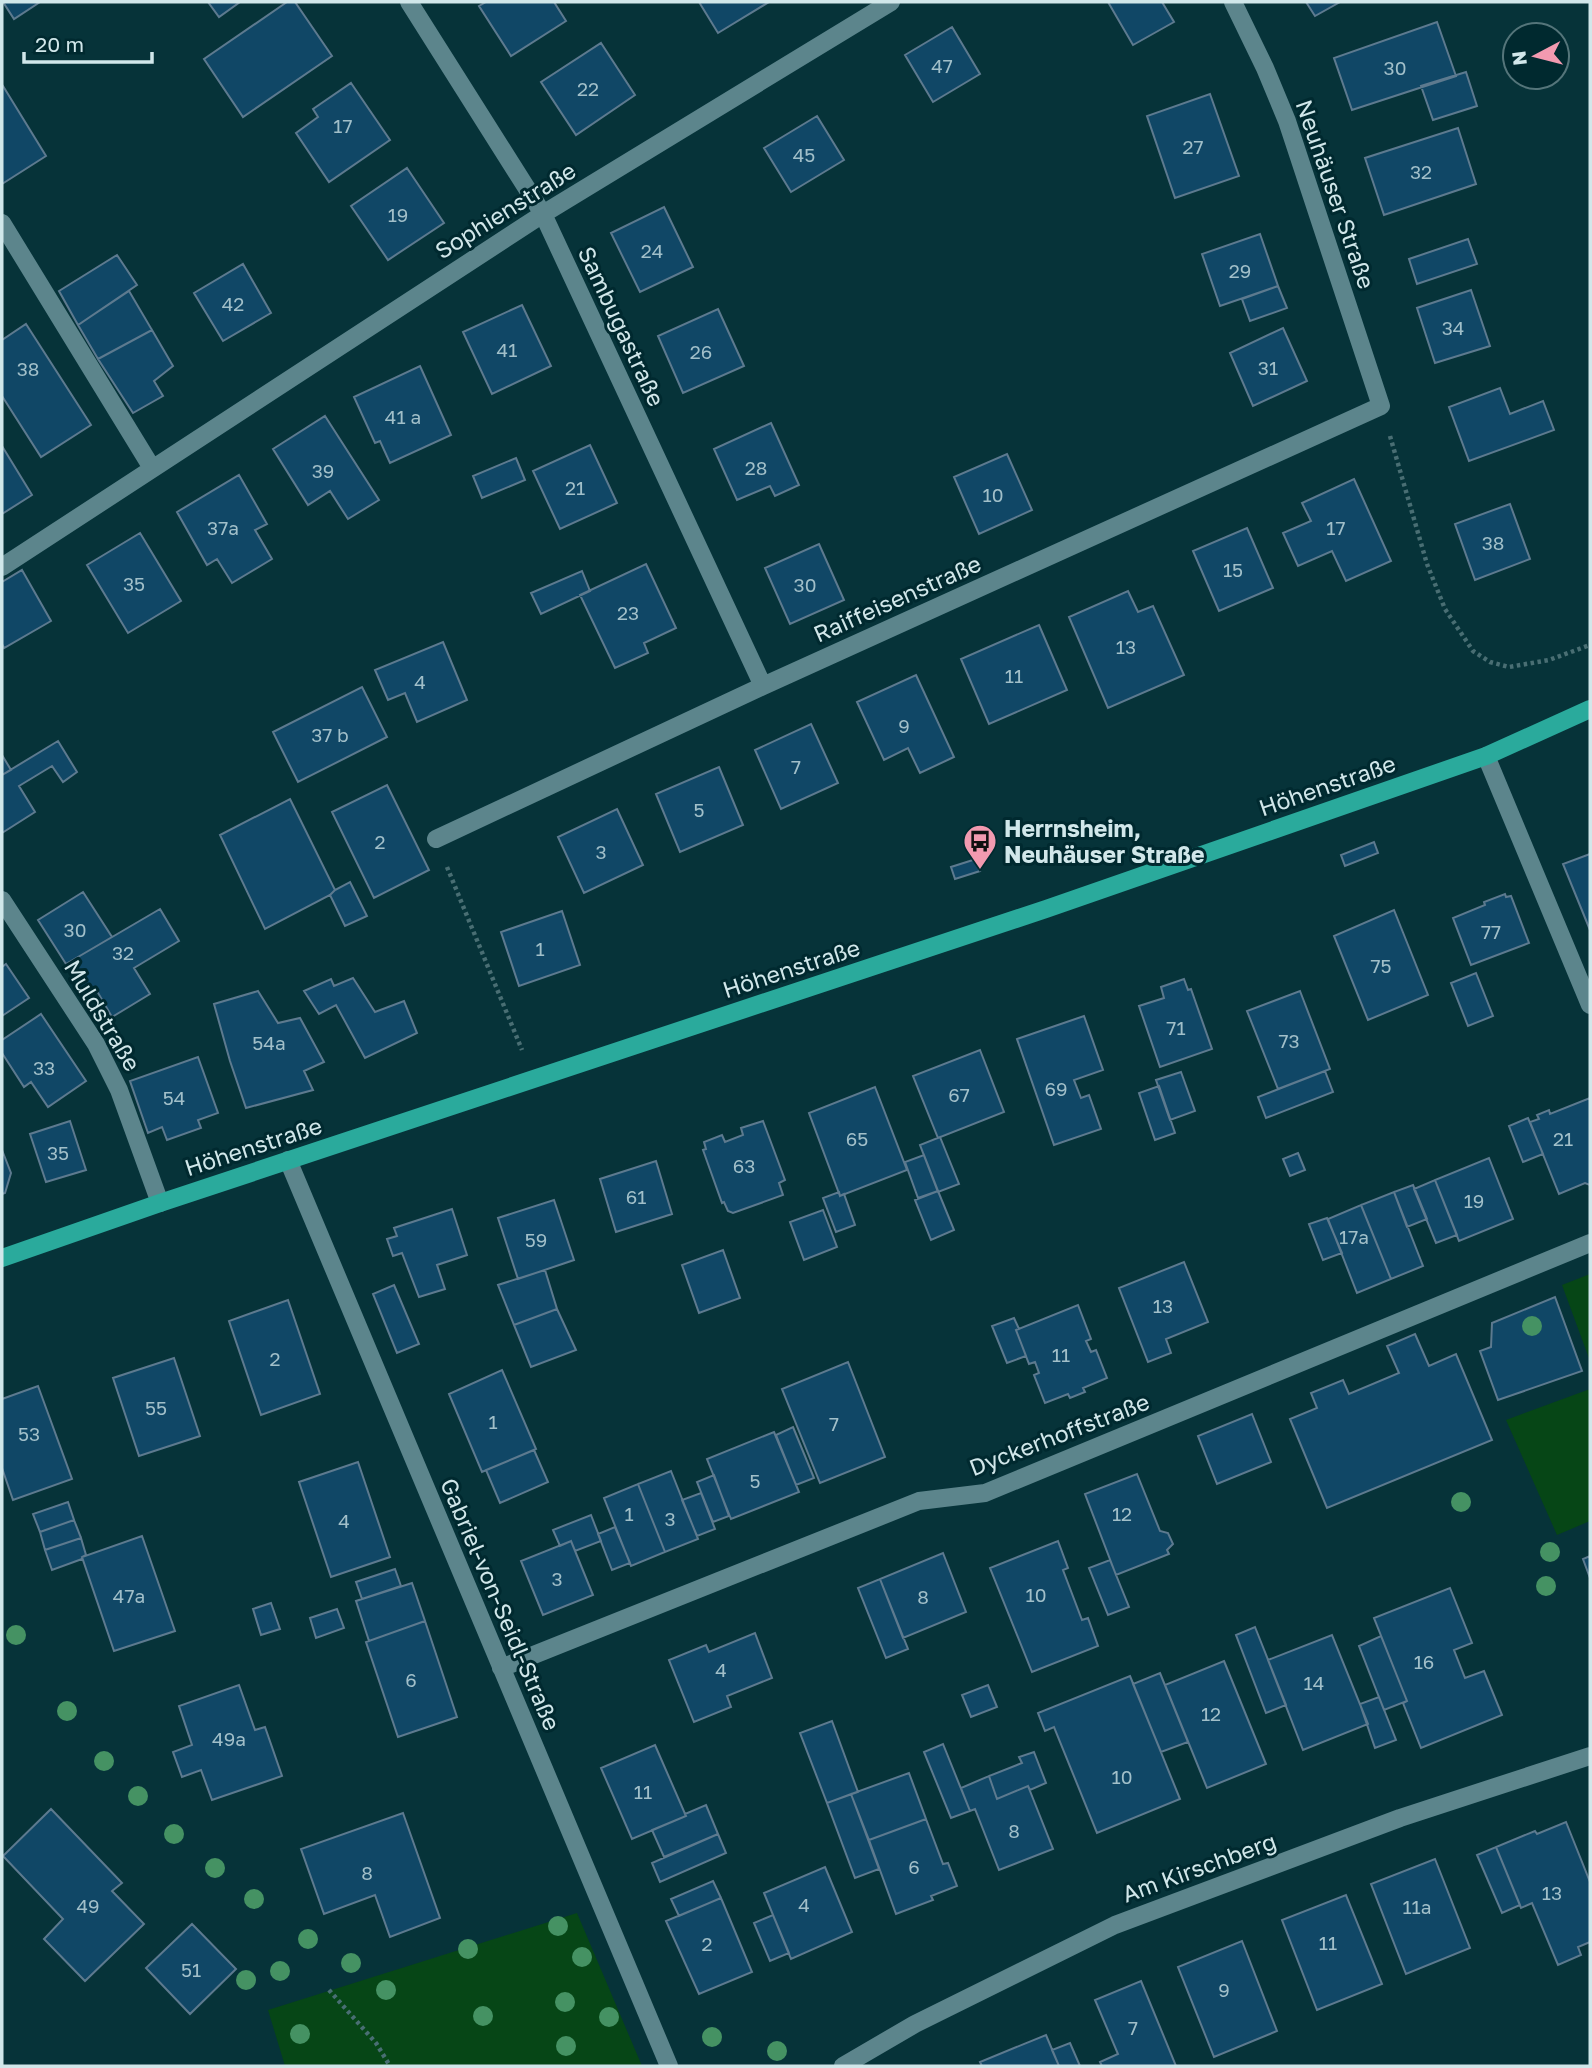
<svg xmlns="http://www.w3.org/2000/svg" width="1592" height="2068" viewBox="0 0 1592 2068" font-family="'Golos Text',sans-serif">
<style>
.green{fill:#064616}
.building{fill:#104766;stroke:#5d7a8f;stroke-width:2}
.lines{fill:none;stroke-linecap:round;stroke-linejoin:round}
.path{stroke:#496e73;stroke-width:4.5;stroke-dasharray:3.5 3.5;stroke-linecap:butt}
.minor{stroke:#5c858c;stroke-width:18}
.major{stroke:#2aaa9c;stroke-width:18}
.tree{fill:#459263}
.labels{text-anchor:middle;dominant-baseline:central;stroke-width:6;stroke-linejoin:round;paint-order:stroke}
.number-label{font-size:19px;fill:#a1bfc9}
.street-label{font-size:23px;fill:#d1e7ea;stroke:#00292f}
.poi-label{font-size:23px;font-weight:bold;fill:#d1e7ea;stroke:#00292f;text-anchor:start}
</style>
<rect width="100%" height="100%" fill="#063339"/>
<path class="green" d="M1590 1274V1361L1562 1285Z
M1590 1389V1521L1557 1535 1506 1420Z
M577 1913 642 2066H285L268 2010Z"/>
<path class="building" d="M3 2H40L14 19Z
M208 2H240L219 17Z
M287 2H295L332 56 243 117 204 59Z
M486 2H554L566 21 511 56 479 6Z
M699 2H769L718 33Z
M1108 2H1162L1174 22 1133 45Z
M1306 2H1340L1315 16Z
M1437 22 1456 76 1352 110 1334 58Z
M952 27 980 74 933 102 905 55Z
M601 43 635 95 576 135 541 82Z
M1466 72 1477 106 1433 120 1421 86Z
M351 83 390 140 329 182 296 133 318 117 313 109Z
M3 86 46 156 2 184V87Z
M1210 94 1239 176 1175 198 1147 116Z
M817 116 844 160 791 192 764 148Z
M1458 128 1476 184 1384 215 1365 158Z
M407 168 444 223 388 260 351 206Z
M664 207 693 267 640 292 611 233Z
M1260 234 1278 286 1220 306 1202 254Z
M1468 239 1477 264 1417 284 1409 259Z
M117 255 137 285 78 325 59 291Z
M243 264 271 313 223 341 194 293Z
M1278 286 1287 308 1250 321 1242 299Z
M1471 290 1490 346 1435 363 1417 308Z
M129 291 152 330 98 359 78 325Z
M522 305 551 366 492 394 463 332Z
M718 309 744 366 683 393 658 336Z
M26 324 91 425 41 457 2 396V340Z
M1283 328 1307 381 1253 406 1230 353Z
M152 330 173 366 154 381 163 396 133 413 98 359Z
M420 366 451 435 390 463 380 441 375 443 354 397Z
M1500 388 1510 414 1543 401 1554 430 1469 461 1449 407Z
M325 416 379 500 348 519 330 491 308 505 273 449Z
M771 423 799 485 775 496 770 486 737 500 714 449Z
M590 445 617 503 560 529 533 471Z
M2 446 32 495 2 514Z
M1007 454 1032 510 979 534 954 477Z
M516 458 525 480 482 498 473 476Z
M239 475 267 524 255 530 272 559 232 583 217 559 207 565 177 512Z
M1354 479 1391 561 1346 581 1332 551 1298 566 1283 533 1311 521 1302 503Z
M1510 504 1530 559 1475 580 1455 524Z
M1247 528 1273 588 1219 611 1193 551Z
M140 533 181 601 128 633 87 565Z
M819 544 844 600 790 624 765 568Z
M646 564 676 628 644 643 648 653 615 668 580 595Z
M22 570 51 621 4 648 2 644V582Z
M582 571 590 591 541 614 531 593Z
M1128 591 1138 612 1153 606 1184 675 1108 708 1069 617Z
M1039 625 1067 690 989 724 961 659Z
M443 642 467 700 417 722 405 693 388 700 375 670Z
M916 675 954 757 920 773 908 748 884 760 857 702Z
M362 687 387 737 298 782 273 732Z
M811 724 838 783 781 809 755 750Z
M58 741 77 772 63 782 52 766 19 786 35 812 2 833V775Z
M2 755 11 770 2 775Z
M719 767 743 825 680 852 656 794Z
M387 785 429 870 374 898 332 812Z
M290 799 335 890 330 895 265 929 220 835Z
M617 809 643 865 584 893 558 837Z
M1374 842 1378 853 1345 866 1341 855Z
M1590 854V930L1563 864Z
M976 859 980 871 955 879 951 867Z
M350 882 367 916 345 926 330 895 335 890Z
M83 892 112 937 66 964 38 920Z
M1505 894 1506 897 1511 896 1529 943 1471 965 1453 918 1485 905 1484 902Z
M160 909 179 941 134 968 150 994 112 1017 97 991 86 997 66 964Z
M1394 910 1428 995 1368 1020 1334 936Z
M562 911 580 965 519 986 501 932Z
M6 964 29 998 2 1016V967Z
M1476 973 1493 1016 1468 1026 1451 983Z
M353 978 375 1012 404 1001 417 1033 365 1058 336 1005 319 1014 304 991 331 979 334 986Z
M1184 979 1188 990 1191 989 1212 1049 1160 1067 1139 1006 1164 998 1161 987Z
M258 991 278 1023 300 1018 324 1062 304 1071 313 1090 246 1108 230 1061 214 1004Z
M1300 991 1330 1069 1278 1089 1247 1011Z
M41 1014 86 1081 48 1107 31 1082 24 1087 2 1053V1040Z
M1084 1016 1103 1070 1074 1080 1081 1098 1089 1095 1101 1129 1054 1145 1017 1039Z
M980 1050 1004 1112 938 1138 913 1076Z
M198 1057 218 1113 198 1120 201 1128 167 1140 162 1127 148 1133 130 1081Z
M1325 1071 1333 1092 1266 1118 1258 1097Z
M1181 1072 1195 1111 1170 1120 1156 1080Z
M1159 1086 1175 1133 1155 1140 1139 1093Z
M875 1087 907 1170 840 1196 809 1113Z
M1590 1098V1185L1585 1183 1559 1194 1530 1122 1539 1119 1537 1115 1549 1110 1550 1114Z
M1528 1118 1543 1154 1523 1162 1509 1126Z
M70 1121 86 1170 46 1182 30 1134Z
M763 1121 785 1180 779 1183 783 1195 733 1213 728 1211 724 1202 722 1203 703 1150 706 1149 704 1142 722 1135 725 1142 743 1135 741 1128Z
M940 1137 959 1184 938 1192 920 1145Z
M2 1150 11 1173 5 1193 2 1194Z
M1298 1153 1305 1170 1290 1176 1283 1159Z
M924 1155 938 1191 918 1198 905 1162Z
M1489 1158 1513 1219 1459 1241 1435 1180Z
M656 1161 672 1214 616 1232 600 1179Z
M1435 1180 1457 1235 1436 1243 1414 1189Z
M1413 1185 1427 1219 1407 1227 1394 1192Z
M938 1191 954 1230 931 1240 915 1200Z
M839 1192 840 1196 844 1194 855 1225 836 1232 823 1198Z
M1394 1192 1423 1266 1391 1279 1361 1205Z
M554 1200 574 1260 518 1279 498 1218Z
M1361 1205 1391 1279 1357 1293 1328 1219Z
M452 1209 467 1255 437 1265 445 1289 419 1297 402 1253 393 1256 387 1239 397 1236 394 1228Z
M823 1210 837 1247 804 1260 790 1222Z
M1327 1218 1342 1253 1323 1260 1309 1224Z
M723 1250 740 1298 699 1313 682 1265Z
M1184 1262 1208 1322 1166 1339 1171 1353 1148 1362 1119 1288Z
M545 1270 557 1309 514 1325 498 1285Z
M394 1285 419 1344 397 1353 373 1294Z
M1555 1297 1582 1371 1498 1400 1480 1351 1491 1347 1492 1323Z
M288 1300 320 1394 261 1415 229 1321Z
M1078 1305 1091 1339 1086 1341 1091 1352 1096 1350 1107 1378 1083 1388 1085 1392 1070 1398 1068 1394 1045 1403 1034 1375 1039 1373 1035 1362 1029 1364 1016 1330Z
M557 1309 576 1350 531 1367 514 1325Z
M1014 1318 1019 1329 1016 1330 1026 1356 1007 1363 992 1326Z
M1415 1334 1429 1366 1456 1354 1492 1440 1327 1508 1290 1419 1317 1408 1311 1393 1343 1380 1349 1394 1399 1373 1387 1346Z
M174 1358 200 1436 139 1456 113 1378Z
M848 1362 885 1457 820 1483 782 1389Z
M502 1370 536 1449 482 1472 449 1394Z
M38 1386 72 1479 13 1500 2 1468V1399Z
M1252 1414 1271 1462 1217 1484 1198 1436Z
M793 1427 814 1478 796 1485 776 1435Z
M774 1432 799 1492 731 1519 707 1459Z
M534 1450 548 1482 500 1503 486 1470Z
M358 1462 390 1557 331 1577 299 1482Z
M671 1471 698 1539 665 1552 638 1484Z
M1137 1474 1160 1531 1168 1533 1173 1544 1167 1550 1169 1554 1116 1575 1085 1494Z
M714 1475 729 1516 713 1522 697 1482Z
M638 1484 665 1552 631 1566 604 1498Z
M701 1493 715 1529 697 1536 682 1500Z
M68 1502 74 1520 40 1532 33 1514Z
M591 1515 601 1541 575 1551 571 1541 560 1546 553 1530Z
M74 1520 81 1538 45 1550 40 1532Z
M615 1527 630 1563 612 1570 598 1534Z
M142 1536 175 1631 114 1651 82 1557Z
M81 1538 86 1555 82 1557V1559L52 1570 45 1550Z
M571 1541 593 1595 543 1615 521 1561Z
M1058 1541 1068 1568 1063 1570 1082 1620 1088 1618 1098 1646 1032 1672 990 1568Z
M943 1553 966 1612 903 1638 880 1579Z
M1590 1556V1578L1583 1559Z
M1110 1560 1129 1607 1108 1615 1089 1568Z
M395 1569 401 1586 362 1599 356 1582Z
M880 1579 908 1649 886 1658 858 1588Z
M412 1583 425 1621 369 1641 356 1601Z
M1450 1588 1472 1643 1454 1650 1465 1678 1484 1671 1502 1715 1421 1748 1403 1703 1407 1701 1374 1618Z
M271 1603 280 1629 261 1635 253 1609Z
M337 1609 344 1628 316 1638 310 1618Z
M425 1621 457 1717 398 1737 366 1642Z
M1255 1627 1286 1705 1266 1713 1236 1635Z
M755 1633 772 1678 727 1696 731 1707 694 1722 669 1660 706 1645 709 1652Z
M1332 1635 1368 1724 1303 1750 1268 1660Z
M1381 1636 1407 1701 1384 1710 1359 1646Z
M1224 1661 1266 1764 1207 1788 1165 1685Z
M1160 1673 1188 1742 1161 1752 1133 1684Z
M1130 1676 1180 1799 1097 1833 1054 1727 1045 1731 1038 1713Z
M239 1685 255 1730 265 1727 282 1776 212 1800 201 1770 182 1777 173 1752 192 1745 179 1706Z
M988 1685 997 1707 971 1717 962 1695Z
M1379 1697 1396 1740 1375 1748 1360 1704Z
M832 1721 858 1792 827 1803 800 1733Z
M943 1744 970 1811 951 1818 924 1752Z
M655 1745 686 1816 632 1839 601 1768Z
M1034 1752 1046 1783 1030 1790 1028 1786 997 1799 989 1776 1022 1763 1019 1757Z
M909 1773 926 1819 869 1840 851 1794Z
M989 1776 997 1799 1028 1786 1053 1849 999 1870 975 1809 970 1811 961 1788Z
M851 1794 879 1869 855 1878 827 1803Z
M706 1805 718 1834 664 1857 652 1830 686 1816 685 1814Z
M51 1809 122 1883 112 1891 144 1924 85 1981 44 1939 63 1919 3 1856Z
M403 1813 440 1918 390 1937 375 1895 324 1914 301 1849Z
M926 1819 943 1864 948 1863 957 1886 931 1896 933 1900 896 1914 869 1840Z
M1566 1822 1590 1882V1942L1578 1947 1581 1955 1558 1965 1532 1903 1521 1908 1496 1847 1535 1831 1537 1834Z
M718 1834 726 1853 660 1882 652 1863Z
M1496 1847 1520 1905 1502 1913 1477 1855Z
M1435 1859 1470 1948 1406 1974 1371 1884Z
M825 1867 852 1932 791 1959 764 1893Z
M713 1881 721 1898 679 1916 671 1899Z
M1346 1895 1382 1984 1317 2010 1282 1920Z
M721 1898 752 1972 699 1994 666 1921Z
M773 1915 789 1953 770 1961 754 1923Z
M192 1924 236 1969 190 2014 146 1968Z
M1242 1941 1277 2031 1214 2057 1178 1967Z
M1141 1981 1176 2066H1102L1100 2062 1118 2054 1095 2000Z
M1046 2035 1059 2066H982L980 2062Z
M1070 2043 1080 2066H1059L1052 2050Z"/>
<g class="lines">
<path class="path" d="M1390 436 1427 564 1445 609 1473 651 1490 662 1509 667 1549 660 1590 645
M447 867 522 1050
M329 1990 376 2043 390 2066"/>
<path class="minor" d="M409 2 543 214 763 686
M2 223 152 468
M2 567 543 214 891 2
M1486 756 1590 1005
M436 839 763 686 1381 406 1287 121 1265 68 1233 2
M2 900 96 1044 119 1090 160 1203
M288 1160 669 2066
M501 1668 919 1501 985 1493 1590 1243
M843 2066 915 2024 1115 1925 1400 1818 1590 1756"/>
<path class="major" d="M2 1258 160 1203 1046 909 1486 756 1590 709"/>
</g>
<g class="tree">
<circle cx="1532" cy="1326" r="10"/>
<circle cx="1461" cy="1502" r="10"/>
<circle cx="1550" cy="1552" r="10"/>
<circle cx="1546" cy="1586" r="10"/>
<circle cx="16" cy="1635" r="10"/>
<circle cx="67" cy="1711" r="10"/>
<circle cx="104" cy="1761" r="10"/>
<circle cx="138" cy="1796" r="10"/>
<circle cx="174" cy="1834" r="10"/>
<circle cx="215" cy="1868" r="10"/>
<circle cx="254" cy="1899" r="10"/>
<circle cx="558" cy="1926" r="10"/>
<circle cx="308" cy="1939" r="10"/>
<circle cx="468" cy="1949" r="10"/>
<circle cx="582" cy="1957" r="10"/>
<circle cx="351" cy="1963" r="10"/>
<circle cx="280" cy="1971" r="10"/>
<circle cx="246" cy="1980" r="10"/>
<circle cx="386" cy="1990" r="10"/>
<circle cx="565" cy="2002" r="10"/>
<circle cx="483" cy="2016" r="10"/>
<circle cx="609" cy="2017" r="10"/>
<circle cx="300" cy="2034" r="10"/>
<circle cx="712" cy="2037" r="10"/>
<circle cx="566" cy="2046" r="10"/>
<circle cx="777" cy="2051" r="10"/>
</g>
<defs>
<symbol id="bus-pin" viewBox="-11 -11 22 30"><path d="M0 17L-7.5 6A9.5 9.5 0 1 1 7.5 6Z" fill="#f29ab0" stroke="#00292f"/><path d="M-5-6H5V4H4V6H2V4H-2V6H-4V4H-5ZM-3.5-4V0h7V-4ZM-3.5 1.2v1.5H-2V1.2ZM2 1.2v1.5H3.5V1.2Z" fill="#111"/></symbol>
</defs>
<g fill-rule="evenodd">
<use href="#bus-pin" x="961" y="822" width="38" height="52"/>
</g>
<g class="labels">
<g class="number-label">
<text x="942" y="65">47</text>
<text x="1395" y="67">30</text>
<text x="588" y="88">22</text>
<text x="343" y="125">17</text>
<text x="1193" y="146">27</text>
<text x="804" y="154">45</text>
<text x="1421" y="171">32</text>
<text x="398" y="214">19</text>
<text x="652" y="250">24</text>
<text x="1240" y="270">29</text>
<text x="233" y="303">42</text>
<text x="1453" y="327">34</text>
<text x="507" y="349">41</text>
<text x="701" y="351">26</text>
<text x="1268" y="367">31</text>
<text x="28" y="368">38</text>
<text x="403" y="416">41 a</text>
<text x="756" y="467">28</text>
<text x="323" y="470">39</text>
<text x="575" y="487">21</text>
<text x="993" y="494">10</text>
<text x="223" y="527">37a</text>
<text x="1336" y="527">17</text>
<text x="1493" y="542">38</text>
<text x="1233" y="569">15</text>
<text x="134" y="583">35</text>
<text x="805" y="584">30</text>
<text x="628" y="612">23</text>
<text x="1126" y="646">13</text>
<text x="1014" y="675">11</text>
<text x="420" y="681">4</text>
<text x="904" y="725">9</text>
<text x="330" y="734">37 b</text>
<text x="796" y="766">7</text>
<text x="699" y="809">5</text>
<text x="380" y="841">2</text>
<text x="601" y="851">3</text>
<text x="75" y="929">30</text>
<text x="1491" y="931">77</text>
<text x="540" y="948">1</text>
<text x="123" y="952">32</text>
<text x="1381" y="965">75</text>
<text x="1176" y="1027">71</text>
<text x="1289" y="1040">73</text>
<text x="269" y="1042">54a</text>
<text x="44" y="1067">33</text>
<text x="1056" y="1088">69</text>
<text x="959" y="1094">67</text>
<text x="174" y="1097">54</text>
<text x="857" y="1138">65</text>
<text x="1563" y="1138">21</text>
<text x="58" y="1152">35</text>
<text x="744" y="1165">63</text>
<text x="636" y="1196">61</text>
<text x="1474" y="1200">19</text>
<text x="1354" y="1236">17a</text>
<text x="536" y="1239">59</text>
<text x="1163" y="1305">13</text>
<text x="1061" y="1354">11</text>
<text x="275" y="1358">2</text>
<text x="156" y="1407">55</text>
<text x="493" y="1421">1</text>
<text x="834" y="1423">7</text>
<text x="29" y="1433">53</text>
<text x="755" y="1480">5</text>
<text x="629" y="1513">1</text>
<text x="1122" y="1513">12</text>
<text x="670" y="1518">3</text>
<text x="344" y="1520">4</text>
<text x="557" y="1578">3</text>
<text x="1036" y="1594">10</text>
<text x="129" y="1595">47a</text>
<text x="923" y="1596">8</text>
<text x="1424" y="1661">16</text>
<text x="721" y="1669">4</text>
<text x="411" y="1679">6</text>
<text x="1314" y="1682">14</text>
<text x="1211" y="1713">12</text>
<text x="229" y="1738">49a</text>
<text x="1122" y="1776">10</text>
<text x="643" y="1791">11</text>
<text x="1014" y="1830">8</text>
<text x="914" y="1866">6</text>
<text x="367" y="1872">8</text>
<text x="1552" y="1892">13</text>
<text x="804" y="1904">4</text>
<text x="88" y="1905">49</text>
<text x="1417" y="1906">11a</text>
<text x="1328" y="1942">11</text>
<text x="707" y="1943">2</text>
<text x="191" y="1969">51</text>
<text x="1224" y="1989">9</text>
<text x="1133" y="2027">7</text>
</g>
<g class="street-label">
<text transform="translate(1336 194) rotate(71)">Neuhäuser Straße</text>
<text transform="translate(505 210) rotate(-32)">Sophienstraße</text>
<text transform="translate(622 326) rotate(65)">Sambugastraße</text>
<text transform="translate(897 598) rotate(-24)">Raiffeisenstraße</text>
<text transform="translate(1327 785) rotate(-19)">Höhenstraße</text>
<text transform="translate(791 968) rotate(-18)">Höhenstraße</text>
<text transform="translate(103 1015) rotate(59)">Muldstraße</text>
<text transform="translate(253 1146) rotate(-18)">Höhenstraße</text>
<text transform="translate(1059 1434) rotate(-21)">Dyckerhoffstraße</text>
<text transform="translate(501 1604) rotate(67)">Gabriel-von-Seidl-Straße</text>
<text transform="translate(1199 1867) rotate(-20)">Am Kirschberg</text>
</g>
<g class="poi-label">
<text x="1004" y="828">Herrnsheim,<tspan x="1004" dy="26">Neuhäuser Straße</tspan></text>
</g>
</g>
<rect width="1592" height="2068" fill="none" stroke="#d1e7ea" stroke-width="7"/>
<g transform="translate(1536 56) rotate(263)"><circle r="33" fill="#00292f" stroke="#54757a" stroke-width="2"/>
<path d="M0-5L12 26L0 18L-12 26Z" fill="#f29ab0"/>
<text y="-10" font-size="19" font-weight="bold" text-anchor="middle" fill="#d1e7ea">N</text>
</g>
<path d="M24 52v10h128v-10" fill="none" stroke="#d1e7ea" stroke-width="3.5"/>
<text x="35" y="52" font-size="21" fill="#d1e7ea" stroke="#00292f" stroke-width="5" paint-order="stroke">20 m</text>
</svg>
